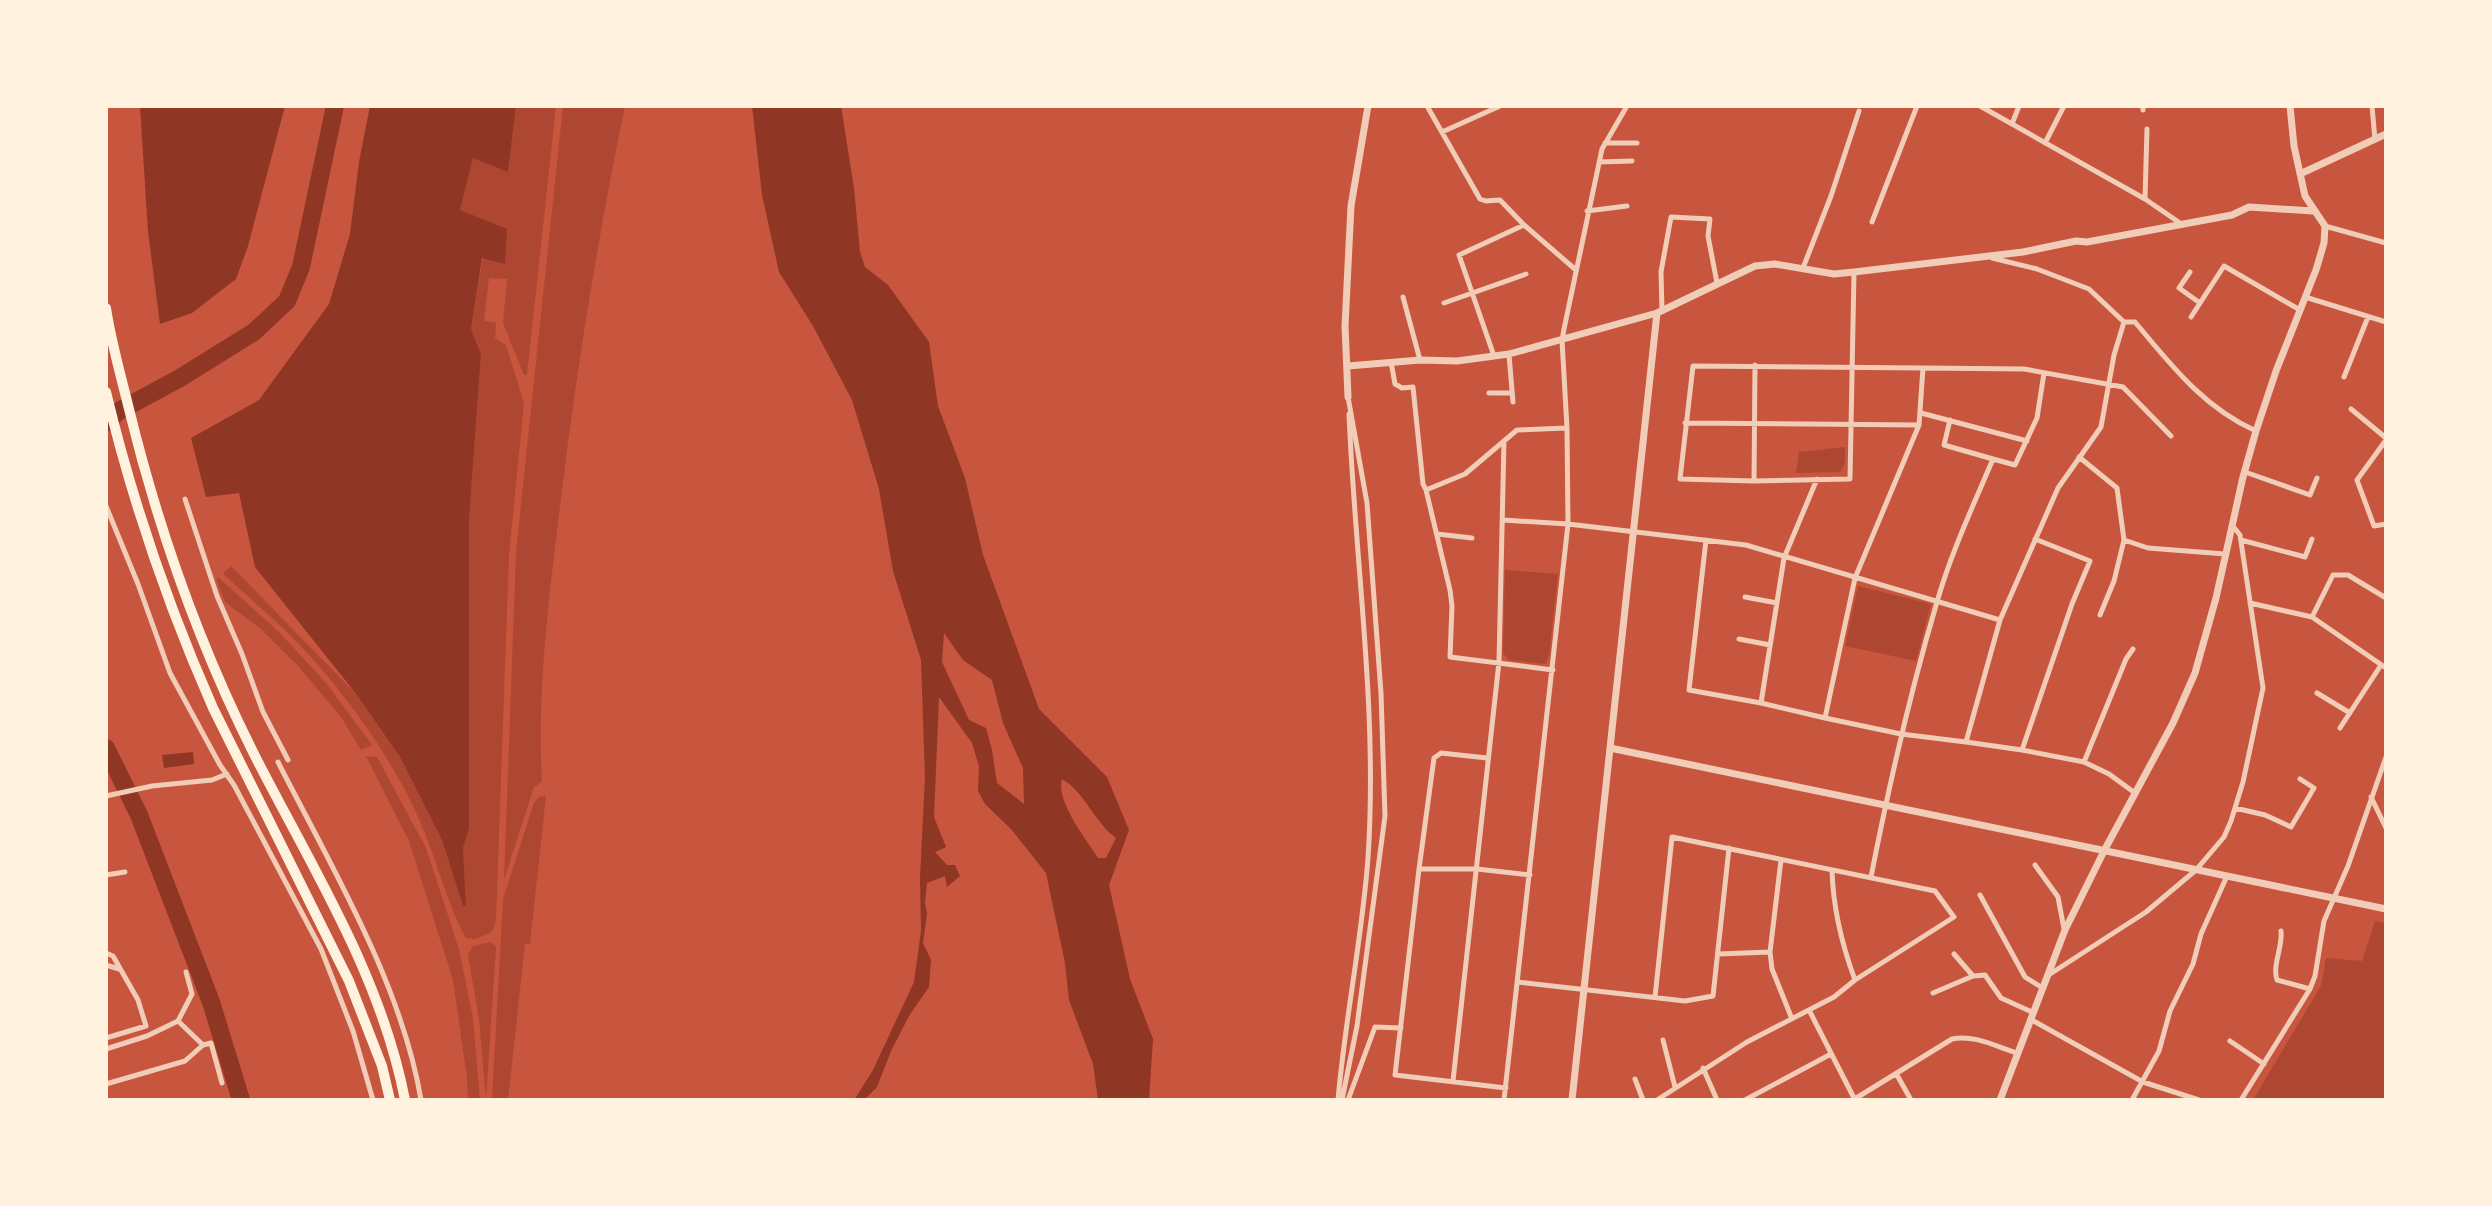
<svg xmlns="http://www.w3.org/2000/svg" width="2492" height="1206" viewBox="0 0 2492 1206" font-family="'Work Sans',sans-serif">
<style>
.green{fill:#ae4732}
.water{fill:#8f3625;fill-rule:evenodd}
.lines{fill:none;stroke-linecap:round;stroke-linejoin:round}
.river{stroke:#8f3625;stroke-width:18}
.minor{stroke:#f1ccb7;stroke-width:5}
.tertiary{stroke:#f1ccb7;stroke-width:7}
.motorway{stroke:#fff3e0;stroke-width:10}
</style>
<rect width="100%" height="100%" fill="#c8553d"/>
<path class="green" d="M516 106H556L527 375H524L503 323 507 279 489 278 484 321 496 323 495 338 506 345 524 403 509 555 496 920 492 932 475 939 466 938 463 933C443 893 434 849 414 808 383 744 337 682 286 631 266 612 244 593 223 574L231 566 357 695 400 757 442 840 463 906H466L463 848 469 829V520L481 354 471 329 483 257 460 211 473 157 508 172Z
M563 106H625C597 241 575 378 559 515 548 604 537 692 542 782L534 787 504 880 516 552Z
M1845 447V463L1840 472 1796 473 1799 452Z
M1505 570 1558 574 1549 656 1545 664 1509 660 1503 653Z
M216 578H219L279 632 327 684 372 745 361 750 341 717 298 666 261 629 225 602Z
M1858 586 1931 604 1916 661 1845 646Z
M366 756 377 757 426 848 459 949 473 1018 480 1100H468L467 1078 453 980 409 841Z
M546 796 530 944H525L508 1100H492L503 899 534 803 539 797Z
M2375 921 2386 923V1100H2253L2321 986 2326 958 2362 961Z
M491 942 496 947 486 1100 479 1019 468 955 473 946Z"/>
<path class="water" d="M140 106H285L248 246 236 279 192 313 160 324 148 232Z
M370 106H516L508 172 473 158 460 210 507 229 505 264 482 258 471 329 481 354 469 520V829L463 848 466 906H463L442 840 400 757 357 695 255 567 239 493 206 497 191 438 259 400 329 304 350 234 359 162Z
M752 106H841L854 188 860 252 865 267 888 285 929 342 938 406 965 478 983 555 1039 709 1107 777 1129 830 1109 885 1130 979 1153 1039 1149 1100H1098L1093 1064 1069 1000 1065 963 1046 873 1011 829 985 804 978 791 979 766 972 743 939 697 934 817 946 847 935 852 947 865H955L960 876 947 887 945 876 927 883 925 902 927 914 923 943 931 960 929 987 909 1016 891 1051 877 1087 864 1100H854L873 1070 914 982 921 931 920 878 925 777 921 660 893 571 879 489 852 400 813 326 779 272 762 195ZM944 633 963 660 992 680 1003 723 1023 768 1024 804 997 783 992 750 986 728 969 720 942 662ZM1062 779C1085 792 1094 822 1116 838L1106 858H1098C1086 839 1055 800 1062 779Z
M193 752 194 764 164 768 162 755Z"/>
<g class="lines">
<path class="river" d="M106 423 119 411 180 378 254 332 287 301 301 267 335 106
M106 748 139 815 211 1002 241 1100"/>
<path class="minor" d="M1427 106 1480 199 1486 201 1500 200 1524 225 1576 270
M1980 106 2145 199 2180 223
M2372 106 2375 140
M2143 110V106
M2012 124 2019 106
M1442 132 1500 106
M1605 143H1637
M2045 143 2064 106
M1599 162 1632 161
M2145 199 2147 129
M1587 211 1627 206
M1872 222 1917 106
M2325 226 2386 243
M1992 258 2037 269 2089 289 2124 322 2114 355 2101 427 2058 488 2000 620 1966 742 2022 750
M1803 268 1831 196 1859 111
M2190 272 2179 288 2200 303
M1403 297 1420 360
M2305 297 2386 322
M1444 303 1526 274
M1662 310 1661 272 1671 217 1710 219 1708 236 1717 283
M2191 317 2224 266 2300 310
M2124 322H2135C2171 365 2204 408 2256 431
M1509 355 1513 402
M1494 356 1459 255 1524 225
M1391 362 1395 384 1402 388 1413 387 1423 484 1426 490 1450 590 1452 606 1450 657 1553 670
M1755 365 1754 481 1850 479 1854 272
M1923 368 2024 369 2123 387 2171 436
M2344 377 2368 317
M1489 393H1512
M2351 409 2386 438
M1921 413 2027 441
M1950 420 1944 445 1993 459
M1685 423 1919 425
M2386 440 2357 480 2374 526 2386 524
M2079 457 2117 488 2124 540 2114 581 2100 615
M2245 472 2310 495 2317 478
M1817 479 1784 558 1761 703 1825 718
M1754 481 1680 479 1693 366 1923 368 1919 425 1855 578 1825 718 1901 734 1966 742
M1426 490 1465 474 1517 430 1567 428
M185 499 217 596 242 654 263 712 288 760
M106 506 138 584 170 673 220 765 234 785 321 949 353 1031 373 1100
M1503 520 1568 524 1746 545 2000 620
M1437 534 1472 538
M2035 539 2090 561 2072 604 2022 750 2084 762
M1706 540 1689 690 1761 703
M2124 540 2148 548 2225 554
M2241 540 2305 557 2312 539
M1745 597 1777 603
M2250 603 2312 617 2386 668
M2312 617 2333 575H2348L2386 598
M1739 639 1770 645
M2133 649 2126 659 2084 762 2109 774 2135 793
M2317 693 2350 713
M2340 728 2381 665
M278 762C331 866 402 985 421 1100
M106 796 152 786 212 780 227 774
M2371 797 2386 828
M2235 808 2265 815 2291 827 2314 788 2300 779
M1781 860 1770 952 1772 969 1792 1019
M2035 865 2058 897 2064 929
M1419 869 1434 758 1441 753 1487 758
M1832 870C1833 907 1842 945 1855 980
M106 875 125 872
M1871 877C1889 785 1910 693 1937 602 1951 553 1973 506 1993 459L2015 465 2037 418 2044 373
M1980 895 2025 977 2041 987
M2281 931C2283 947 2272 965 2277 980L2310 989
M106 953 113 956 138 1000 146 1026 106 1038
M1718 954 1770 952
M1954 954 1973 976
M106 965 119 969
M2047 976 2146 912 2196 870 2224 837 2231 821 2243 782 2263 688 2240 535 2232 525
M1518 982 1685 1001 1713 996 1729 848
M1933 993 1973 976 1985 975 2001 998 2032 1012
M1655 997 1672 837 1935 891 1954 917 1855 980 1834 997 1747 1042 1657 1100
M1809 1010 1855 1100
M2030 1019 2143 1082 2199 1100
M178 1021 192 994 186 972
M1663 1040 1675 1087
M2230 1041 2264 1064
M203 1045 211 1043 222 1083
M106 1049 147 1036 178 1021 203 1045 185 1061 106 1084
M1703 1068 1717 1100
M1897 1075 1911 1100
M1635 1079 1643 1100
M1453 1081 1499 662 1504 441
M1506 1088 1395 1075 1419 869H1477L1530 875
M1338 1100C1345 1019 1362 939 1368 858 1378 710 1355 562 1349 414
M1342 1100 1357 1026 1385 816 1381 693 1367 503 1348 397
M1348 1100 1375 1027 1401 1028
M1504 1100 1568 524 1567 428 1562 340 1564 329 1602 149 1627 106
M1745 1100 1831 1054
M1853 1100 1952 1039C1974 1034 1997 1047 2017 1053
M2132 1100 2159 1051 2170 1011 2193 964 2201 934 2227 876
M2241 1100 2310 989 2315 976 2324 921 2348 866 2386 757"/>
<path class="tertiary" d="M2300 174 2386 134
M1348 366 1420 360 1457 361 1509 354 1657 313 1755 266 1775 264 1834 274 1854 272 2023 252 2076 241 2087 242 2232 215 2249 207 2313 211
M1348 397 1345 326 1351 206 1368 106
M1610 748 2386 909
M1572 1100 1657 313
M2000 1100 2065 930 2104 851 2173 723 2195 673 2216 598 2243 477 2256 431 2276 371 2316 270 2324 243 2325 226 2305 196 2294 146 2290 106"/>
<path class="motorway" d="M106 308C111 342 121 376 129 409 158 528 200 647 255 756 312 868 381 975 405 1100
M106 392C132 500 168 606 213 708L349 981 382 1066 390 1100"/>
</g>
<rect width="2492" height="1206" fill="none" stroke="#fff3e0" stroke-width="216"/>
</svg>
